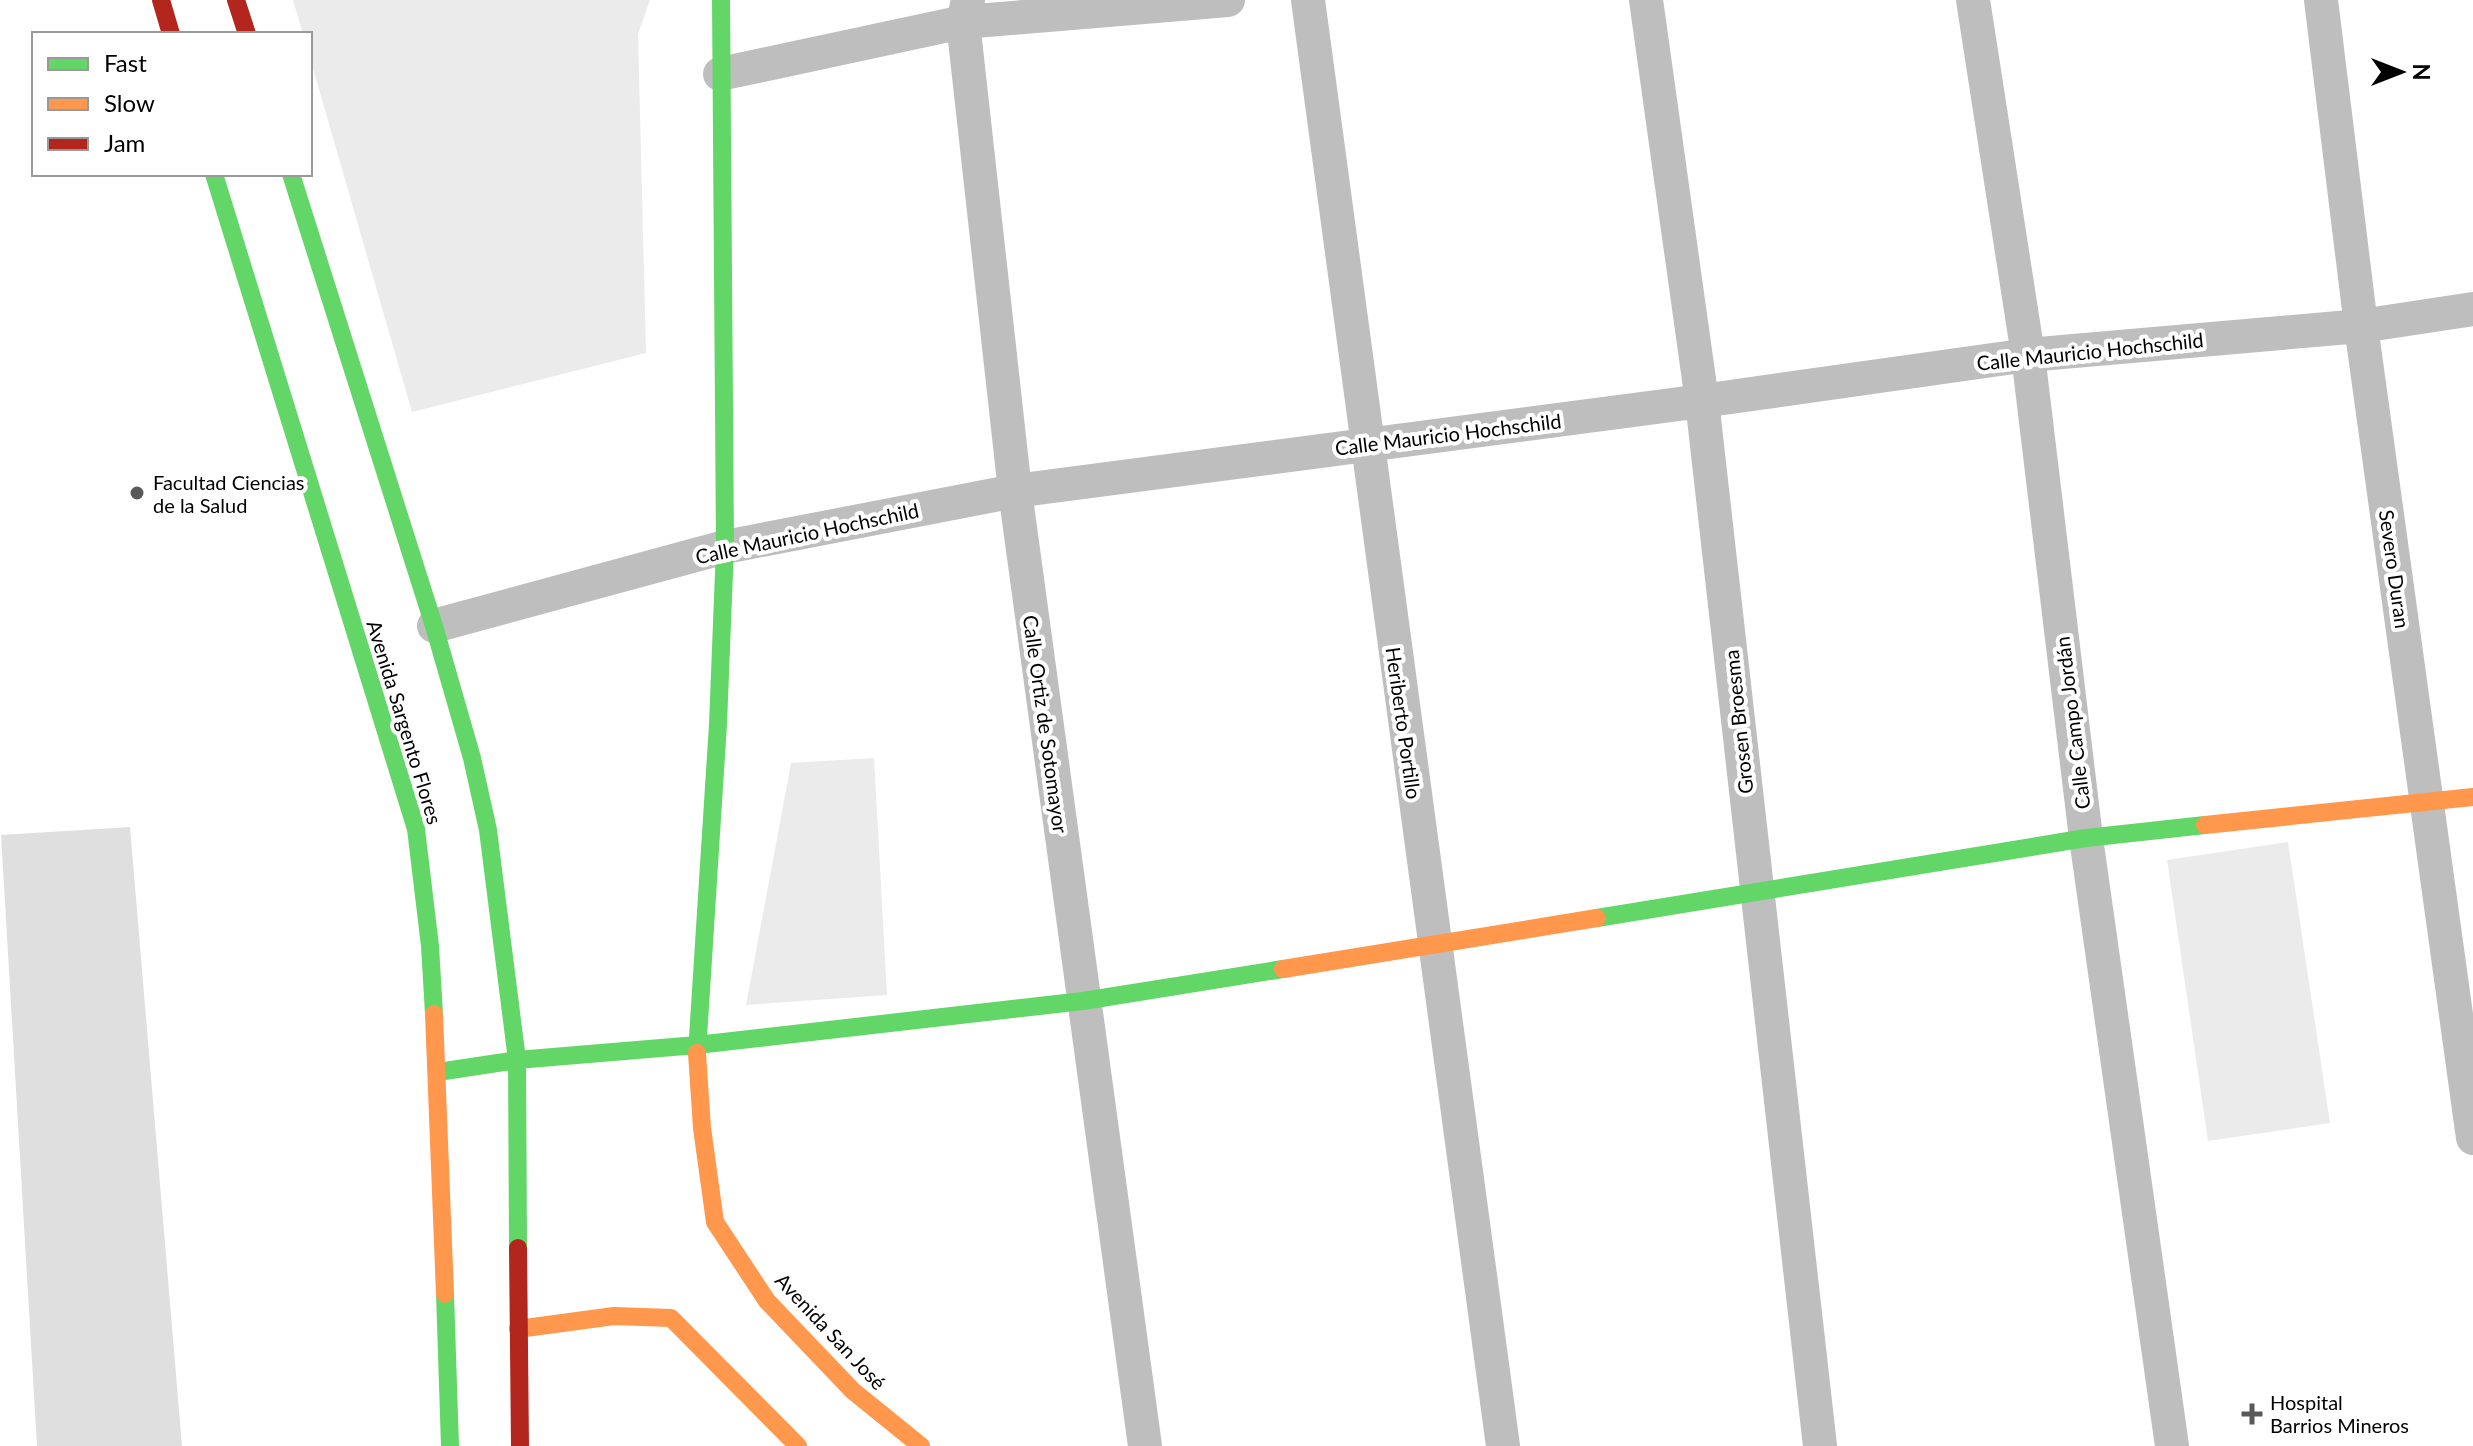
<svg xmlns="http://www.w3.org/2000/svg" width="2473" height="1446" viewBox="0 0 2473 1446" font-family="Lato,sans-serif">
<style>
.green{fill:#ebebeb}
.building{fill:#dfdfdf}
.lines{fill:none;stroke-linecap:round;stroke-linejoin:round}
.street{stroke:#bebebe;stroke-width:34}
.fast{stroke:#63d668;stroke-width:18}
.slow{stroke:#ff974d;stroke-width:18}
.jam{stroke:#b3261e;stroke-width:18}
.poi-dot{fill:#595959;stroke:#fff;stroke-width:3}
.labels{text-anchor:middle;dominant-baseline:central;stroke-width:8;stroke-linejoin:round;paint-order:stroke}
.street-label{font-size:20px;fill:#000;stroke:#fff}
.poi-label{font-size:20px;fill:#000;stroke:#fff;text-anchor:start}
</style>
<rect width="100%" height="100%" fill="#fff"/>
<path class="green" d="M293 0H650L638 34 646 353 412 412 310 58V34H303Z
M874 758 887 995 746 1005 791 763Z
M2288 842 2330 1123 2208 1141 2167 860Z"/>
<path class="building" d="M130 827 182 1446H37L1 835Z"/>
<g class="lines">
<path class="street" d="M968 0 963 22 1015 491 1145 1446
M1308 0 1503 1446
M1646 0 1702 401 1820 1446
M1973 0 2028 355 2086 838 2172 1446
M2321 0 2361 326 2473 1138
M720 74 963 22 1228 0
M434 626 725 547 1015 491 1702 401 2028 355 2361 326 2473 309"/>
<path class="fast" d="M214 174 416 829 430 946 434 1014
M291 174 434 626 472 758 488 830 517 1060 518 1248
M1597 918 2086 838 2205 825
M697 1053 718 724 725 547 721 0
M438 1072 517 1060 697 1045 1083 1001 1283 969
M445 1294 450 1446"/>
<path class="slow" d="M2205 825 2473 797
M1283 969 1597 918
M434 1014 445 1294
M697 1053 702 1128 715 1222 767 1301 853 1391 921 1446
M518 1329 614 1316 671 1318 798 1446"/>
<path class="jam" d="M161 0 171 34
M236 0 247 34
M518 1248 520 1446"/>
</g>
<g class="poi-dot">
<circle cx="137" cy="493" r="8"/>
<path d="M2248 1402h8v8h8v8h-8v8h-8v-8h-8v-8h8z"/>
</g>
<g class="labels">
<g class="street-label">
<text transform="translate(2090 351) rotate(-6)">Calle Mauricio Hochschild</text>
<text transform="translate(1448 434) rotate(-7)">Calle Mauricio Hochschild</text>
<text transform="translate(807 533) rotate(-12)">Calle Mauricio Hochschild</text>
<text transform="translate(2395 569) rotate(82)">Severo Duran</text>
<text transform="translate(405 722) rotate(73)">Avenida Sargento Flores</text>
<text transform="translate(1738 722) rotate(-96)">Grosen Broesma</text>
<text transform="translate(1404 723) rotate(82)">Heriberto Portillo</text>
<text transform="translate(2072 723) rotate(-97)">Calle Campo Jordán</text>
<text transform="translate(1046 724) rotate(82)">Calle Ortiz de Sotomayor</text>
<text transform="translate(831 1331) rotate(47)">Avenida San José</text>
</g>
<g class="poi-label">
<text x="153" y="482">Facultad Ciencias<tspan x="153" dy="23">de la Salud</tspan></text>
<text x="2270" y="1402">Hospital<tspan x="2270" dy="23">Barrios Mineros</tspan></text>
</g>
</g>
<rect x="32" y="32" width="280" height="144" fill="#ffffff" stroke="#999999" stroke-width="2"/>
<rect x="48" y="58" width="40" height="12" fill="#63d668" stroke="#999999" stroke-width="2"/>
<text x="104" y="72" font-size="24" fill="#000000">Fast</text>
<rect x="48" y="98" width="40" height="12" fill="#ff974d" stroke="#999999" stroke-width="2"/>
<text x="104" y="112" font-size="24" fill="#000000">Slow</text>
<rect x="48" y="138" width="40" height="12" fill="#b3261e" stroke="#999999" stroke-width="2"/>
<text x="104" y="152" font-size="24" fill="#000000">Jam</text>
<g transform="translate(2401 72) rotate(90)" stroke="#ffffff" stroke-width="6" paint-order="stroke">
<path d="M0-6L14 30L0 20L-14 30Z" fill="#000000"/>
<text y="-12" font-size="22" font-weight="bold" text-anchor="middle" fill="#000000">N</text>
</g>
</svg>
